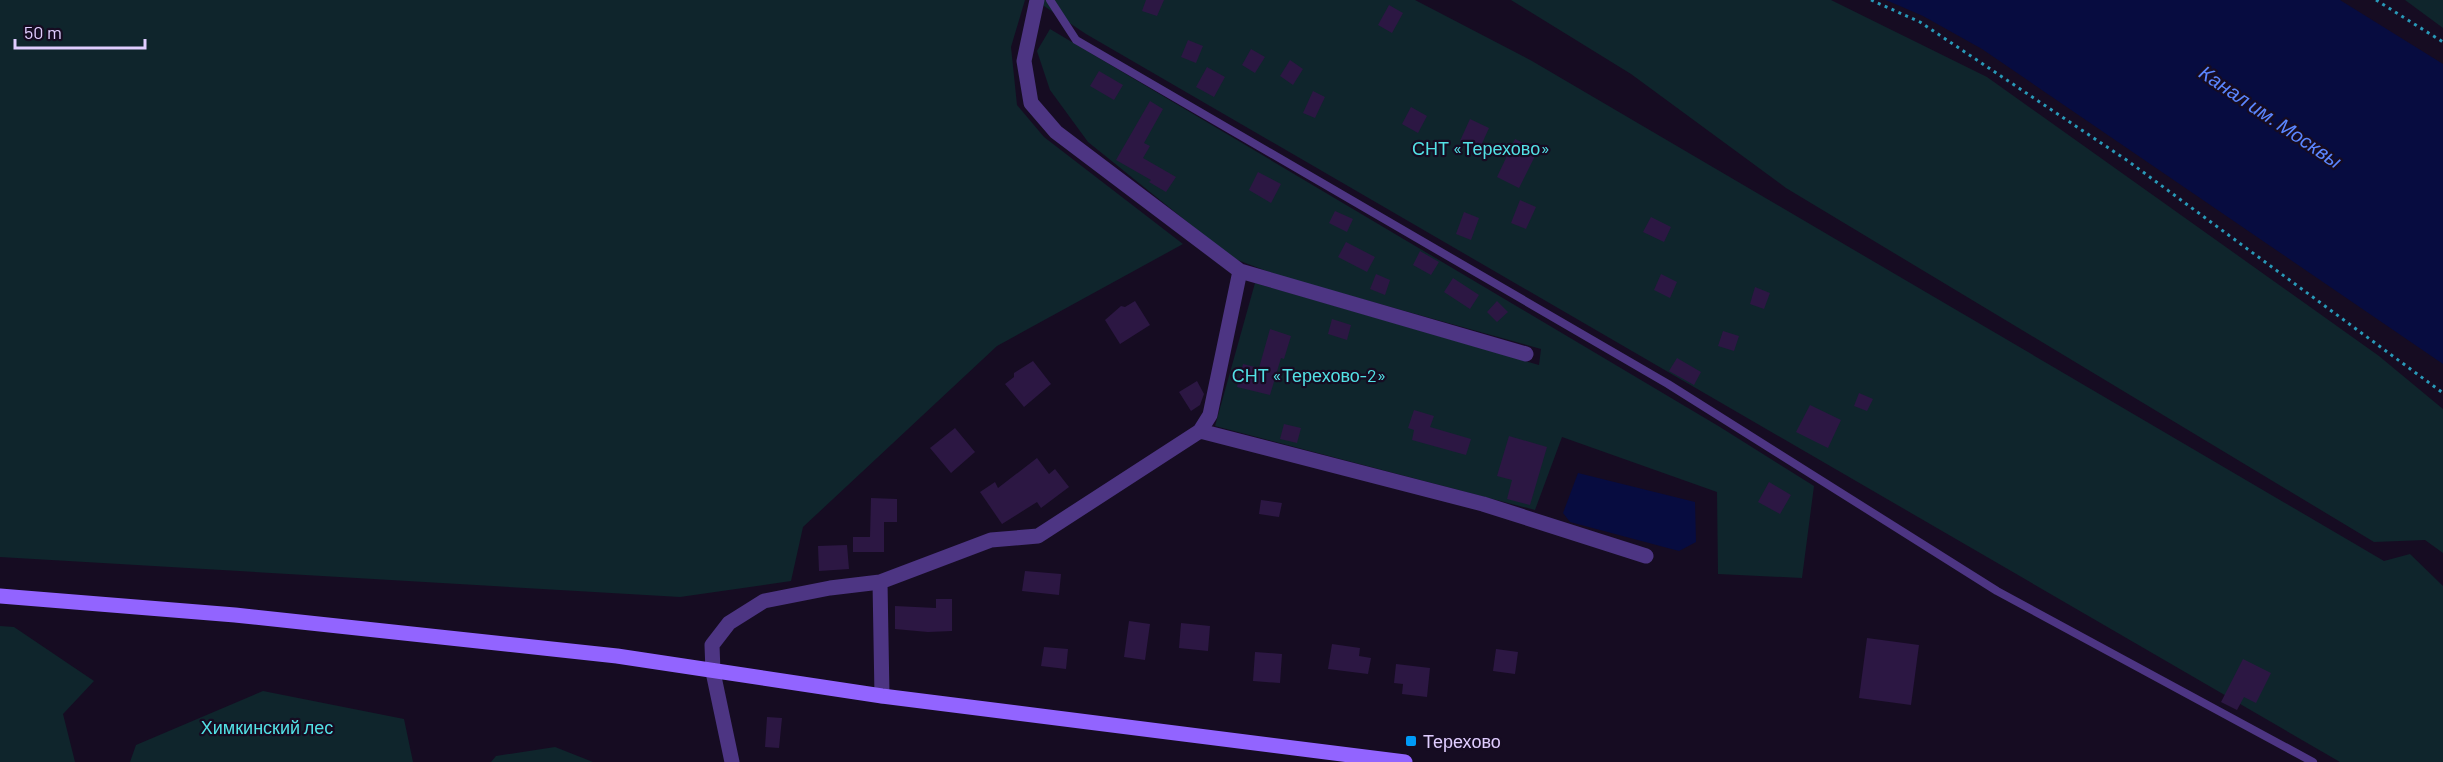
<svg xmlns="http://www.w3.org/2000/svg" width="2443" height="762" viewBox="0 0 2443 762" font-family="Barlow,sans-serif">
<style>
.green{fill:#0f252c}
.water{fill:#070c40}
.building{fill:#2c1743}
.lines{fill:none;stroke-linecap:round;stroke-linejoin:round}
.path{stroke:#2899b8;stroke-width:3;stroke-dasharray:3 4.5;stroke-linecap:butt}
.lane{stroke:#4d3583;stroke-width:8}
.street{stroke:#4d3583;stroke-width:15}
.secondary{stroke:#9264ff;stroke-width:15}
.poi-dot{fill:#009bf8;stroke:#160c22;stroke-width:2}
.labels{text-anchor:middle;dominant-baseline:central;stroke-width:4.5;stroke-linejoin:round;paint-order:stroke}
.park-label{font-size:18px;fill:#53e1e5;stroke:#160c22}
.poi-label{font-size:18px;fill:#e0cdff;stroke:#160c22;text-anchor:start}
.water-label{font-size:20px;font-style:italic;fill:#5b86ff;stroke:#160c22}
</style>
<rect width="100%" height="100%" fill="#160c22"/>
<path class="green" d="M0 0H1025L1011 47 1017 105 1044 137 1183 244 997 346 803 527 791 581 680 597 0 557Z
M1035 0H1415L1532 61 2384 561 2410 554 2443 586V762H2340L1086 34Z
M1511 0H1831L1987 77 2379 356 2443 409V553L2425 540 2374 542 1786 188 1631 74Z
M2405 0H2443V28Z
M1050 29 1720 427 1814 486 1802 578 1718 574 1717 492 1562 437 1535 510 1215 426 1255 283 1539 365 1541 349 1283 277 1232 258 1088 142 1050 90 1037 51Z
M0 626 14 627 94 681 63 714 75 762H0Z
M263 691 404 719 413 762H130L136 745Z
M555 747 593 762H491L496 756Z"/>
<path class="water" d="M1886 0H2340L2443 64V364L1982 49 1923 16Z
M1578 473 1695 502 1696 542 1679 551 1570 522 1563 513Z"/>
<path class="building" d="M1146 0H1164L1157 16 1142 11Z
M1389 5 1403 13 1392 33 1378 25Z
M1188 40 1203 46 1196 63 1181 57Z
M1251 49 1265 57 1255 73 1242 65Z
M1290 60 1303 69 1293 85 1280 76Z
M1207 67 1225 77 1214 97 1196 87Z
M1099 71 1123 85 1114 100 1090 86Z
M1313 91 1325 97 1315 118 1303 113Z
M1150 101 1163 109 1144 143 1150 146 1143 158 1176 177 1166 192 1149 182 1151 180 1116 160Z
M1411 107 1427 116 1418 133 1402 124Z
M1470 119 1489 128 1479 150 1460 141Z
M1515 139 1538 150 1519 188 1497 177Z
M1258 172 1281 184 1271 203 1249 190Z
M1520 200 1536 207 1526 229 1511 223Z
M1335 211 1353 219 1347 232 1329 223Z
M1464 212 1479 218 1471 240 1456 234Z
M1651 217 1671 227 1664 242 1643 232Z
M1346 242 1375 257 1367 272 1338 257Z
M1420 251 1439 262 1431 275 1413 265Z
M1376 274 1390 280 1385 295 1370 289Z
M1661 274 1677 282 1670 298 1654 290Z
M1453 278 1479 295 1470 309 1444 292Z
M1755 287 1770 293 1764 309 1750 304Z
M1135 301 1150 325 1120 344 1105 320 1121 306 1125 307Z
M1497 301 1508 312 1497 322 1487 312Z
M1332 319 1351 325 1347 340 1328 334Z
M1270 329 1291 336 1284 359 1281 358 1270 395 1237 387 1243 364 1259 368Z
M1723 331 1739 336 1734 351 1718 346Z
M1677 358 1701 372 1694 385 1669 371Z
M1033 361 1051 384 1024 407 1005 384 1014 377V373Z
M1197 381 1204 394 1200 405 1191 411 1179 392Z
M1859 393 1873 399 1867 411 1854 406Z
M1810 405 1841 420 1828 448 1796 432Z
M1414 410 1434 416 1430 427 1471 439 1466 455 1412 440 1414 430 1408 428Z
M1284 424 1301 428 1297 443 1280 439Z
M955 428 975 452 951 473 930 448Z
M1509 436 1547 447 1530 505 1507 499 1512 480 1497 476Z
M1037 458 1049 474 1055 469 1069 487 1041 508 1037 502 1002 524 980 492 995 482 998 488Z
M1769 482 1791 495 1780 514 1758 502Z
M871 498 897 499V522H884V552H853V537H870Z
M1261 500 1282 503 1279 517 1259 514Z
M847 545 849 569 819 571 818 546Z
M1025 571 1061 574 1059 595 1022 591Z
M936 599H952V631L928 632 895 629V606L936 608Z
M1129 621 1150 624 1145 660 1124 657Z
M1181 623 1210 626 1208 651 1179 648Z
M1867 638 1919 645 1911 705 1859 698Z
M1332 644 1360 648 1359 656 1371 658 1368 674 1328 669Z
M1044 647 1068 649 1066 669 1041 666Z
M1496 649 1518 652 1515 674 1493 671Z
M1255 652 1282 654 1280 683 1253 681Z
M2243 659 2271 673 2256 703 2244 697 2237 710 2221 702Z
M1396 664 1430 668 1427 697 1402 694 1403 684 1394 683Z
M767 717 782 718 779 748 765 747Z"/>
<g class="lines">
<path class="path" d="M1871 0 1920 22 2128 161 2443 393
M2376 0 2443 42"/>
<path class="lane" d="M1050 0 1076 40 1668 384 1997 591 2313 762"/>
<path class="street" d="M1037 0 1024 61 1031 103 1056 132 1240 271
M1200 431 1210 415 1240 271 1526 354
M880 582 882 696
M732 762 713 672 712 645 729 623 764 601 830 588 880 582 991 540 1038 536 1200 431 1483 504 1646 556"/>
<path class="secondary" d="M0 596 235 615 617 656 882 696 1405 762"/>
</g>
<rect class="poi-dot" x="1405" y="735" width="12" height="12" rx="3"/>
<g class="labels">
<g class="park-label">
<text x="1481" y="148">СНТ «Терехово»</text>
<text x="1309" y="375">СНТ «Терехово-2»</text>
<text x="267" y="727">Химкинский лес</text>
</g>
<g class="poi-label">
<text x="1423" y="741">Терехово</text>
</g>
<g class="water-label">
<text transform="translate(2271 116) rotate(34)">Канал им. Москвы</text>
</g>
</g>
<path d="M15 39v9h130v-9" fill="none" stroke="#e0cdff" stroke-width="3"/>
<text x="24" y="39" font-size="18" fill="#e0cdff" stroke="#160c22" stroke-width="4.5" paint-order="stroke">50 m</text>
</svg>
